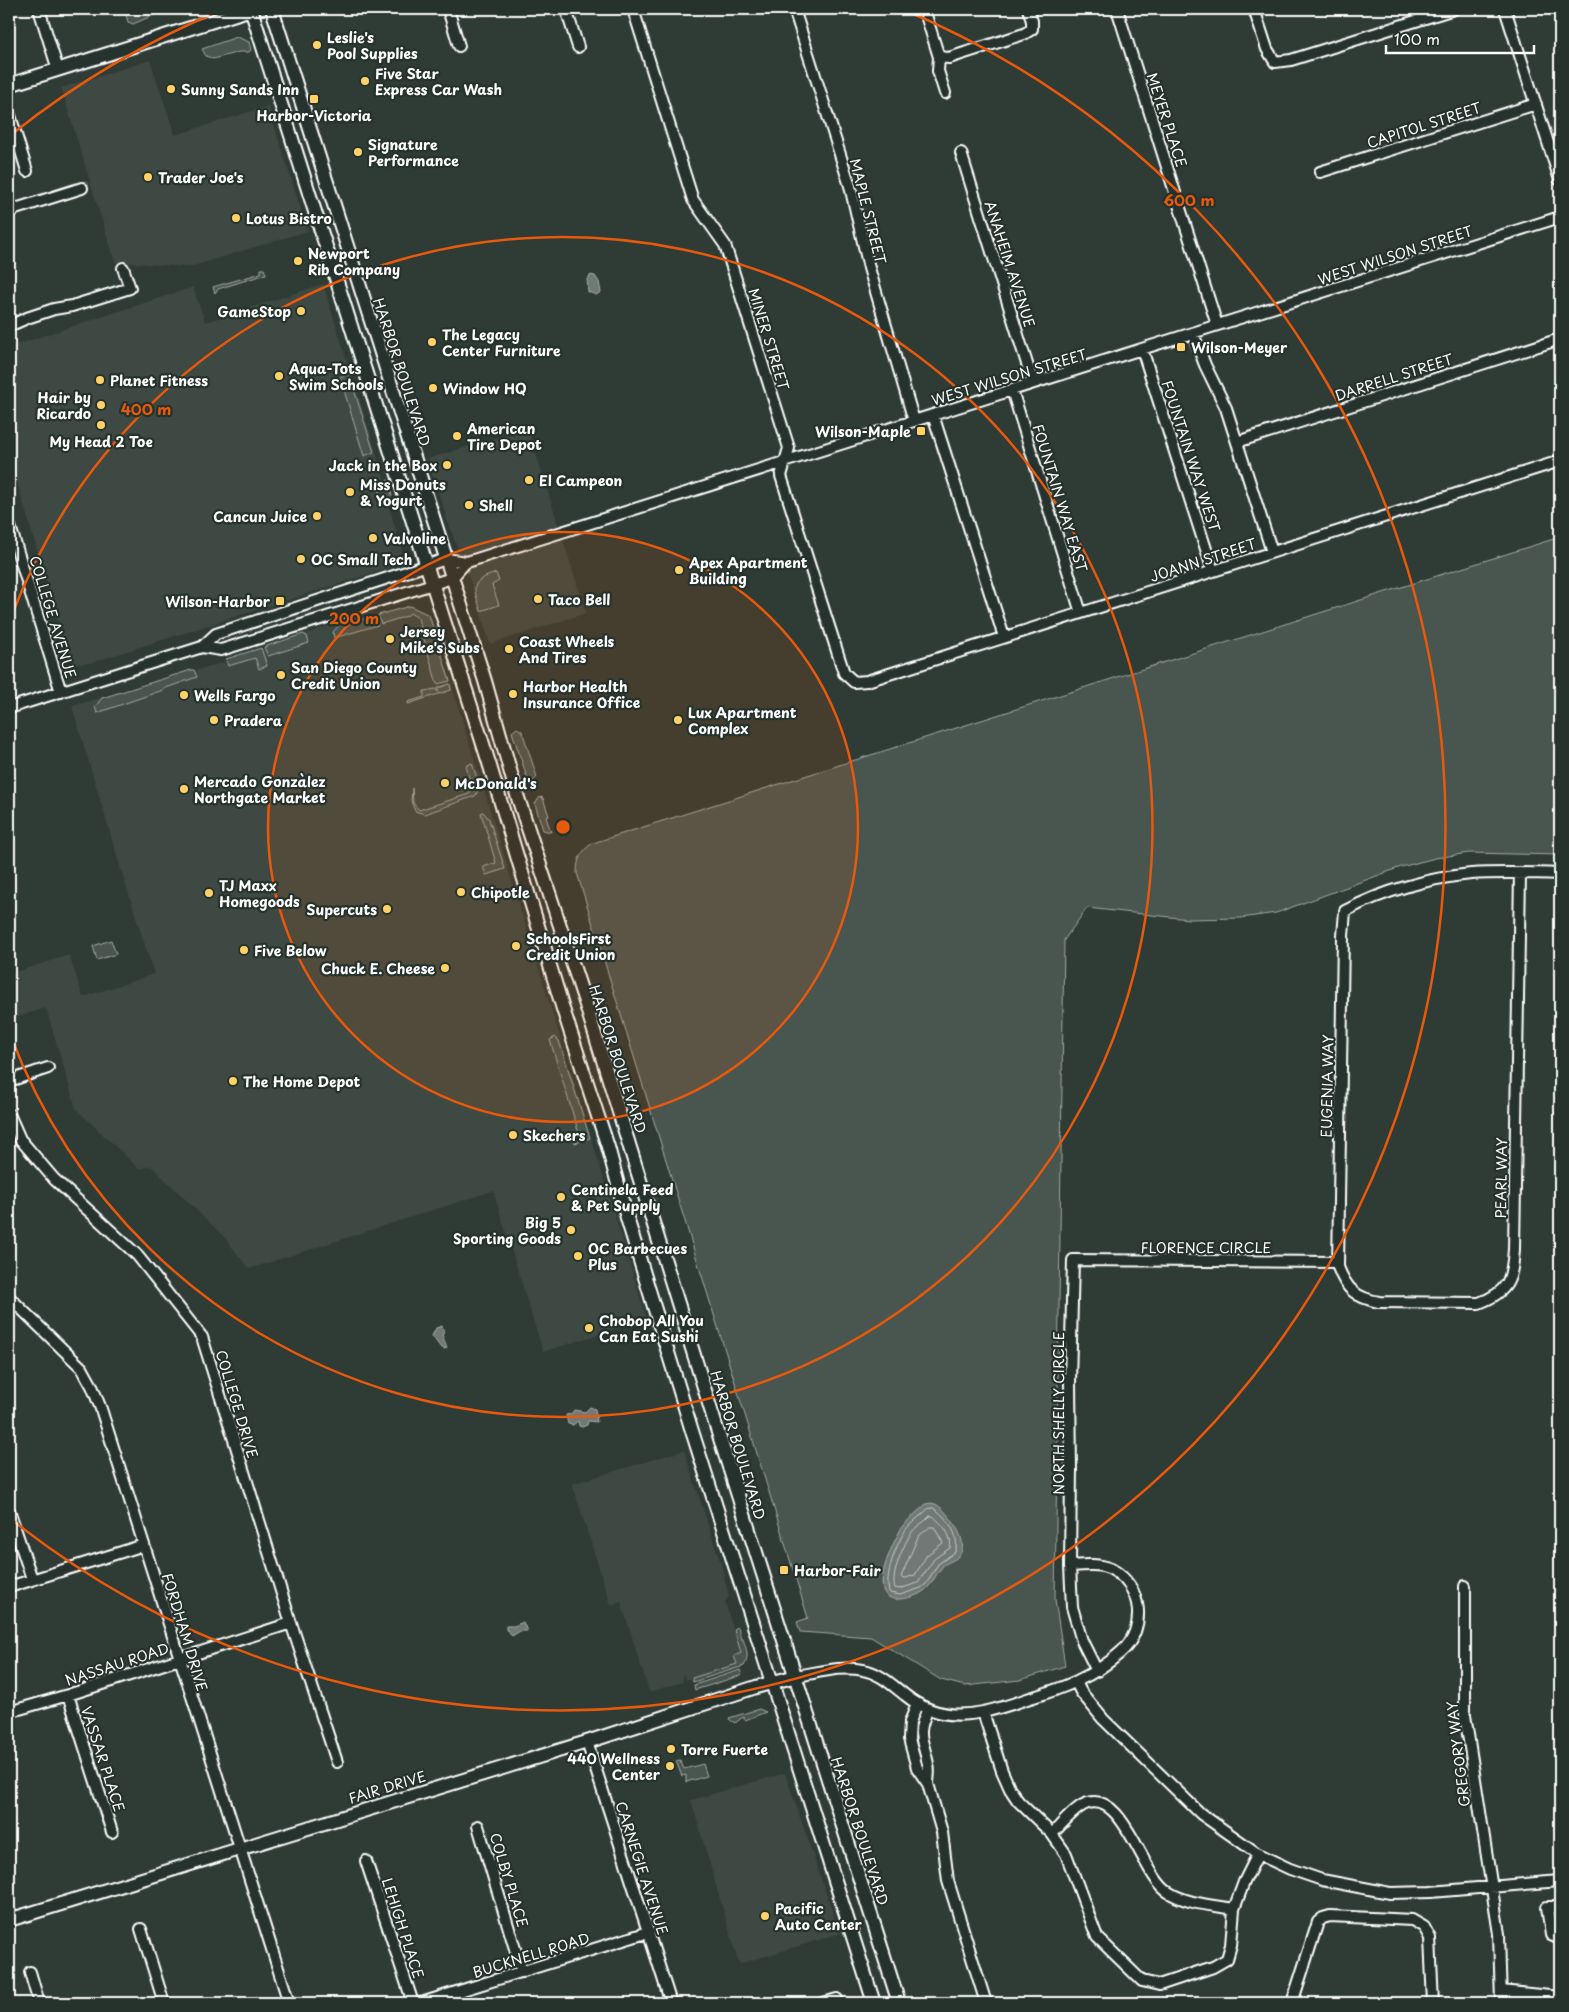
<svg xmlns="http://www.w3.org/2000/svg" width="1569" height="2012" viewBox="0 0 1569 2012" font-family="'Playpen Sans',sans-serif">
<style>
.built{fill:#3c4842}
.green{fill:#4a544f;stroke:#a4aaa7}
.water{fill:#707975;stroke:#a9afac}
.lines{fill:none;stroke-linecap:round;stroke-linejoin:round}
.shore{stroke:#c6c9c8;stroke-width:1}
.minor-casing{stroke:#fff;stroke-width:14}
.major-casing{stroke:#fff;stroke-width:16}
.minor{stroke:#26332d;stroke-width:10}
.major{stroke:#26332d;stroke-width:12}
.ring{fill:none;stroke:#e8590c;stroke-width:2.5}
.poi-dot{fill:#ffd166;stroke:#26332d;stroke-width:2}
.labels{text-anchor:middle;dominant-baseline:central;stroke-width:4.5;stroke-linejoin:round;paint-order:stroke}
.poi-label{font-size:14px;font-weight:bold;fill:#fff;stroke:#26332d;text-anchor:start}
.street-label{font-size:14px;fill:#fff;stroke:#26332d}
.centre{fill:#e8590c;stroke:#26332d;stroke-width:2.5}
.ring-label{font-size:15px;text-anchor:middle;font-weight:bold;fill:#e8590c;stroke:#26332d;stroke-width:4.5;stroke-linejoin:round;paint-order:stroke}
</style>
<rect width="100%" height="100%" fill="#2f3b35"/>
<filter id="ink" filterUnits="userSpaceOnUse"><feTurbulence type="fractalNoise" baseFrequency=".02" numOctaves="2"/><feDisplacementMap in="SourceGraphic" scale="10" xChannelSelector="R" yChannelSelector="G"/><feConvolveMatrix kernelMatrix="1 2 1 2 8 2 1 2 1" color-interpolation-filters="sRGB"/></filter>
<g filter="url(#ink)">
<path class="built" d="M150 60 175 135 268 106 308 231 190 267 115 262 61 88Z
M323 284 392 503 389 507 402 550 395 566 90 663 76 664 69 656 61 631 9 455V347L193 287 205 322Z
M528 428 586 613 490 644 473 589 451 531 427 459Z
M410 605 430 615 647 1319 543 1352 493 1191 249 1269 224 1237 151 1166 139 1169 76 1109 46 1008 12 1019 9 1008V974L69 955 83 997 154 974 122 873 72 706 225 662V660L341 622 365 619Z
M684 1450 722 1567 729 1597 725 1602 741 1654 737 1664 686 1680 682 1673 683 1682 649 1692 621 1602 611 1605 572 1484Z
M785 1773 837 1925 839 1932 842 1933 739 1964 691 1800Z"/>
<path class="green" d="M128 9 131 14 149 9H168L133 24 128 22 125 11Z
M237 37 249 42 251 50 249 52H239L213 59 206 56 202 49Z
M261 269H264L266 274 218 289 215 293 213 287 261 273Z
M349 374 374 452 364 456 340 377Z
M388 480 392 496 382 499 377 484Z
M1560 537V855L1469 853 1435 858 1401 867 1276 913 1241 918 1189 919 1087 908 1064 940 1055 1599 1065 1666 1020 1680 965 1686 941 1680 871 1637 800 1632 797 1622 808 1618 577 873C577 859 581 851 593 843Z
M496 573 499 581 492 585 499 605 481 611C473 586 469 582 496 573Z
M410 606 429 615 450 681 437 684 418 618 410 613 407 616 381 624 378 615Z
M375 617 378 625 334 638 333 632 341 623Z
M303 634 307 636 309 643 268 656 264 647Z
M261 648 267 666 259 669 255 658 228 666 226 659Z
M191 670H194L197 677 163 689V690L97 713 95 707 102 698Z
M450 684 451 690 408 704V702L424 697V691L436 689 438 692V688Z
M517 728 522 731 537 777 532 782 528 780 512 732Z
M472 763 480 788 475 796 425 814 415 811 411 801 412 788 413 803 419 810 469 794 472 788 466 766Z
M540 797 543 798 549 816 546 817 551 832 543 830 535 804Z
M483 812 489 819 505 869 486 875 483 867 496 863 481 813Z
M111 940 116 954 97 960 93 946Z
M555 1037 559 1041 590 1138 575 1143 574 1139 580 1137 550 1040Z
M738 1627 741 1639H743C746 1648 750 1657 744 1666L693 1682 692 1678 737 1664 734 1656 741 1653 734 1629Z
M740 1670 742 1675 695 1690 694 1685Z
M759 1709 766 1712 745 1720 743 1717 735 1723 730 1720 729 1718Z
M680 1760 684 1769 703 1764 707 1776 686 1782V1775L682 1776 676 1761Z"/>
<path class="water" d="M591 275 595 276 599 282 601 292 596 295 588 292 587 279Z
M442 1326 444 1333 442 1334 447 1348 444 1349 443 1347 441 1348 432 1336 436 1328Z
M590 1407 595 1409 597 1422 588 1421 587 1425 582 1427 579 1426 578 1421 573 1425 568 1424 566 1415 571 1414 574 1410 585 1412Z
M931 1503C940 1504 945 1512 951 1519 959 1530 970 1549 955 1559 950 1562 945 1563 942 1567 932 1580 930 1591 914 1596 859 1614 889 1550 902 1527 905 1522 921 1509 926 1504Z
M523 1622 527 1631H520L512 1636 508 1631 506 1630V1626H514Z"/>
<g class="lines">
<path class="shore" d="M933 1508C947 1516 961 1536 955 1552L938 1564 926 1584 921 1588 900 1595 890 1593C882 1580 898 1538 908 1527 914 1520 922 1515 928 1509Z
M930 1516H933C942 1524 953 1536 950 1548L934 1559 918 1583 899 1589 895 1588C890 1576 904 1543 912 1532 916 1526 925 1522 930 1516Z
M930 1527H934L943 1543 927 1555 915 1575 903 1579 901 1577 918 1537Z"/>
<defs>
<path id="minor" d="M39 9 58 70
M448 9 459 46
M566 9 578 47
M633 9 693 200 725 245 789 448 781 476 844 673 854 682 867 681 1560 461
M794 9 850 186 869 268 914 421
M924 9 939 57 938 71 945 93
M1117 9 1217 325
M1254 9 1267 49 1275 62 1291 60 1454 9
M1505 9 1560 180
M939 57 949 58 1024 34 1032 29V21L1028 9
M9 112 27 171
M961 153 1033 383
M1320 172 1536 104
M9 211 82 188
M9 326 27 318 54 309 72 306 130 288 123 268
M1193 333 1205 365 1226 408 1272 552
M1142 349 1213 571
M1012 390 1081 613
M933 415 1004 637
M1237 442 1560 339
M9 523 61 692
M202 647 221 650 452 578 466 562
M9 708 202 647 216 634 446 559 467 562 1560 217
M1520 873 1514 1249C1512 1279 1509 1292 1479 1303L1379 1302C1356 1298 1346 1289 1338 1267L1343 936 1345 911C1383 891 1429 878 1471 874 1501 872 1531 873 1560 874
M9 1081 48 1068
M9 1114 20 1139 54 1179 137 1255 202 1337 291 1623 337 1762
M9 1297 82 1368 92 1386 101 1409 289 2003
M9 1510 32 1579
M1465 1586V1715L1499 1934 1501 2003
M9 1587 144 1545
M1097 1671 1082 1641 1072 1607 1070 1566 1071 1470 1070 1383 1073 1260 1338 1262
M796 1676C817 1673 842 1665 863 1670 880 1673 892 1685 905 1695 928 1714 955 1718 983 1712 998 1709 1013 1704 1027 1699 1061 1689 1094 1677 1121 1652 1147 1629 1143 1586 1111 1569 1099 1563 1083 1565 1070 1566
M1076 1682 1081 1692 1103 1719 1201 1814 1258 1854 1290 1869 1322 1880 1390 1893 1431 1892 1560 1881
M68 1695 112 1832
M917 1704 910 1722 909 1739 917 1768 928 1784 942 1832 948 1881 986 2003
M9 1712 68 1695 291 1623
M983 1712 1002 1771 1010 1789 1018 1801 1052 1834 1066 1854 1097 1937 1142 1981 1159 1985 1213 1967 1227 1959 1231 1945 1234 1909 1244 1882 1258 1854
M587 1742 671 2003
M928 1784C928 1778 930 1770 928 1764 923 1738 915 1736 928 1709
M478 1826 522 1972
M1052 1834C1061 1825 1072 1811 1083 1805 1123 1785 1142 1876 1168 1892 1187 1904 1212 1905 1234 1909
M366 1861 413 2003
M1560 1907H1547L1551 1935 1560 1939
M141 1929 164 2003
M30 1972 39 2003
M1501 1991 1560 1997
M421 2003 649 1932
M823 2003 837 1999
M1292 2003 1318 1922 1323 1918 1330 1916 1412 1920 1424 1927 1430 1938 1433 2003"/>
<path id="major" d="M251 9 489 763 563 1009 608 1147 627 1218 692 1431 874 2003
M272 9 485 681 517 795 585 1002 715 1423 899 2003
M9 85 251 9
M9 1920 587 1742 756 1687 796 1676"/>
</defs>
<use href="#minor" class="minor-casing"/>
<use href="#major" class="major-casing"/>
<use href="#minor" class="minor"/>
<use href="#major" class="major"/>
</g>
</g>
<circle cx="563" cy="827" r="295" fill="#e8590c" fill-opacity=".12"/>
<g class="ring">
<circle cx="563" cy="827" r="295"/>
<path d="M10 620A590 590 0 1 1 10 1034"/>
<path d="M12 134A885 885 0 0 1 224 9M902 9A885 885 0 1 1 12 1520"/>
</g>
<g class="poi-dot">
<circle cx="317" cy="45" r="5"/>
<circle cx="365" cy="81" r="5"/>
<circle cx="171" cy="89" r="5"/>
<rect x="309" y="94" width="10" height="10" rx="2.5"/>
<circle cx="358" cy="152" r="5"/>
<circle cx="148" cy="177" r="5"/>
<circle cx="236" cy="218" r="5"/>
<circle cx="298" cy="261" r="5"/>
<circle cx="301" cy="311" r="5"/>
<circle cx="432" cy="342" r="5"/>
<rect x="1176" y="342" width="10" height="10" rx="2.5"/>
<circle cx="279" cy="376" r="5"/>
<circle cx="100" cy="380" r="5"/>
<circle cx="433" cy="388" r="5"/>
<circle cx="101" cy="405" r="5"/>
<circle cx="101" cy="425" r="5"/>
<rect x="916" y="426" width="10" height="10" rx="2.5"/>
<circle cx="457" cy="436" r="5"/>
<circle cx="447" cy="465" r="5"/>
<circle cx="529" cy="480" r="5"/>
<circle cx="350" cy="492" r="5"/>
<circle cx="469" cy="505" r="5"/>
<circle cx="317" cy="516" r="5"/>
<circle cx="373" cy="538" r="5"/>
<circle cx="301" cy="559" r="5"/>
<circle cx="679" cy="570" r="5"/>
<circle cx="538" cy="599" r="5"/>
<rect x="275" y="596" width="10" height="10" rx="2.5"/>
<circle cx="390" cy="639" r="5"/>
<circle cx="509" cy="649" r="5"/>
<circle cx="281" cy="675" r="5"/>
<circle cx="513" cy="694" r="5"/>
<circle cx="184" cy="695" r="5"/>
<circle cx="214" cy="720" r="5"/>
<circle cx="678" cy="720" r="5"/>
<circle cx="445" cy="783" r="5"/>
<circle cx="184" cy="789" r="5"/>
<circle cx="461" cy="892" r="5"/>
<circle cx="209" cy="893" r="5"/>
<circle cx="387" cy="909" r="5"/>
<circle cx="516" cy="946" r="5"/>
<circle cx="244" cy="950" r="5"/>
<circle cx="445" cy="968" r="5"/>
<circle cx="233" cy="1081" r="5"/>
<circle cx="513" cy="1135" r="5"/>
<circle cx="561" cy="1197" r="5"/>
<circle cx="571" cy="1230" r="5"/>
<circle cx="578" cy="1256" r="5"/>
<circle cx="589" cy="1328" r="5"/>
<rect x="779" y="1565" width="10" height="10" rx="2.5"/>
<circle cx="671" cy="1749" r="5"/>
<circle cx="670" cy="1766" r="5"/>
<circle cx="765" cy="1916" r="5"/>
</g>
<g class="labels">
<g class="poi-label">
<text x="327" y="37">Leslie's<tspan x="327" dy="16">Pool Supplies</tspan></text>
<text x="375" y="73">Five Star<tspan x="375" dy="16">Express Car Wash</tspan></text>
<text x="181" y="89">Sunny Sands Inn</text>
<text x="314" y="115" text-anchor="middle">Harbor-Victoria</text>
<text x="368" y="144">Signature<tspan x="368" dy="16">Performance</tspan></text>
<text x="158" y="177">Trader Joe's</text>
<text x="246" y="218">Lotus Bistro</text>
<text x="308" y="253">Newport<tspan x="308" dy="16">Rib Company</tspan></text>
<text x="291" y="311" text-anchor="end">GameStop</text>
<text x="442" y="334">The Legacy<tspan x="442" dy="16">Center Furniture</tspan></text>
<text x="1191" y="347">Wilson-Meyer</text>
<text x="289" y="368">Aqua-Tots<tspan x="289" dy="16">Swim Schools</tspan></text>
<text x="110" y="380">Planet Fitness</text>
<text x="443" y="388">Window HQ</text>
<text x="91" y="397" text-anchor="end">Hair by<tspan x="91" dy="16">Ricardo</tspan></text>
<text x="467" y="428">American<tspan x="467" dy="16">Tire Depot</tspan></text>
<text x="911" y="431" text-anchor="end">Wilson-Maple</text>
<text x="101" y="441" text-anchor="middle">My Head 2 Toe</text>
<text x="437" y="465" text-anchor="end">Jack in the Box</text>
<text x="539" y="480">El Campeon</text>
<text x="360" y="484">Miss Donuts<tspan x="360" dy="16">&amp; Yogurt</tspan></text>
<text x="479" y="505">Shell</text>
<text x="307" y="516" text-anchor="end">Cancun Juice</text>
<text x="383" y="538">Valvoline</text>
<text x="311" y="559">OC Small Tech</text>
<text x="689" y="562">Apex Apartment<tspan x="689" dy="16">Building</tspan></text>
<text x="548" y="599">Taco Bell</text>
<text x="270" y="601" text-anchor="end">Wilson-Harbor</text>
<text x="400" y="631">Jersey<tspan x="400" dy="16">Mike's Subs</tspan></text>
<text x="519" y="641">Coast Wheels<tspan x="519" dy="16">And Tires</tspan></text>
<text x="291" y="667">San Diego County<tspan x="291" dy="16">Credit Union</tspan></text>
<text x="523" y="686">Harbor Health<tspan x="523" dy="16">Insurance Office</tspan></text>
<text x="194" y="695">Wells Fargo</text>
<text x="688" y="712">Lux Apartment<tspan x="688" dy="16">Complex</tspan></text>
<text x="224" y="720">Pradera</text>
<text x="194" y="781">Mercado Gonzàlez<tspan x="194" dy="16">Northgate Market</tspan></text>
<text x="455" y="783">McDonald's</text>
<text x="219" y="885">TJ Maxx<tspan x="219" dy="16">Homegoods</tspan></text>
<text x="471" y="892">Chipotle</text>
<text x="377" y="909" text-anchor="end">Supercuts</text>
<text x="526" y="938">SchoolsFirst<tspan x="526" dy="16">Credit Union</tspan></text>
<text x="254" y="950">Five Below</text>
<text x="435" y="968" text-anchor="end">Chuck E. Cheese</text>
<text x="243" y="1081">The Home Depot</text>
<text x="523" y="1135">Skechers</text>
<text x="571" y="1189">Centinela Feed<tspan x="571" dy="16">&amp; Pet Supply</tspan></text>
<text x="561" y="1222" text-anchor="end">Big 5<tspan x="561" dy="16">Sporting Goods</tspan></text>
<text x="588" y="1248">OC Barbecues<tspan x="588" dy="16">Plus</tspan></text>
<text x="599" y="1320">Chobop All You<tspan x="599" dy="16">Can Eat Sushi</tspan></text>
<text x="794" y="1570">Harbor-Fair</text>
<text x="681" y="1749">Torre Fuerte</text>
<text x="660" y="1758" text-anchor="end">440 Wellness<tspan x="660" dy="16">Center</tspan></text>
<text x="775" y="1908">Pacific<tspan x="775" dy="16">Auto Center</tspan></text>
</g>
<g class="street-label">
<text transform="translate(1167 120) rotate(72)">MEYER PLACE</text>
<text transform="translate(1424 125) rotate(-18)">CAPITOL STREET</text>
<text transform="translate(868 211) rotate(76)">MAPLE STREET</text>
<text transform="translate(1395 255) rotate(-18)">WEST WILSON STREET</text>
<text transform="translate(1010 264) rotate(72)">ANAHEIM AVENUE</text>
<text transform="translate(769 339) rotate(73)">MINER STREET</text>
<text transform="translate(402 372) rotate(72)">HARBOR BOULEVARD</text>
<text transform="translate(1009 377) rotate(-17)">WEST WILSON STREET</text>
<text transform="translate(1394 377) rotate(-18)">DARRELL STREET</text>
<text transform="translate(1191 456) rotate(72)">FOUNTAIN WAY WEST</text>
<text transform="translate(1060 498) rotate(73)">FOUNTAIN WAY EAST</text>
<text transform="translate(1203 560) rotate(-18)">JOANN STREET</text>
<text transform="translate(53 617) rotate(73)">COLLEGE AVENUE</text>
<text transform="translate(618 1059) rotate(72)">HARBOR BOULEVARD</text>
<text transform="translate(1327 1086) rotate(-89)">EUGENIA WAY</text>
<text transform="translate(1501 1178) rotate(-89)">PEARL WAY</text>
<text x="1206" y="1247">FLORENCE CIRCLE</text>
<text transform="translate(237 1404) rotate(73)">COLLEGE DRIVE</text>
<text transform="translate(1058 1413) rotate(-90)">NORTH SHELLY CIRCLE</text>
<text transform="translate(738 1445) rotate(73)">HARBOR BOULEVARD</text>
<text transform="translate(185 1632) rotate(73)">FORDHAM DRIVE</text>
<text transform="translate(117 1664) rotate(-18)">NASSAU ROAD</text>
<text transform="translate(1458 1754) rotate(-97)">GREGORY WAY</text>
<text transform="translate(103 1759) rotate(72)">VASSAR PLACE</text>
<text transform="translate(387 1787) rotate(-17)">FAIR DRIVE</text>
<text transform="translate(860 1831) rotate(72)">HARBOR BOULEVARD</text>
<text transform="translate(642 1868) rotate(72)">CARNEGIE AVENUE</text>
<text transform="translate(509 1880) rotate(73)">COLBY PLACE</text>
<text transform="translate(403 1928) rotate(72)">LEHIGH PLACE</text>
<text transform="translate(531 1955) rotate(-17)">BUCKNELL ROAD</text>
</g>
</g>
<circle cx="563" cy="827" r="8" class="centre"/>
<g class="ring-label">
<text x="1189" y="206">600 m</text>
<text x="146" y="415">400 m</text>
<text x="354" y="624">200 m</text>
</g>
<rect width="1569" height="2012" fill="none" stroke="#26332d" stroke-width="30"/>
<rect x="15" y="15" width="1539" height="1982" fill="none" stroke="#fff" stroke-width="2" filter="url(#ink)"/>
<path d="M1386 45v8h148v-8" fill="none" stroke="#ffffff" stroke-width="2.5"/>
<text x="1394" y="45" font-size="15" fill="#ffffff" stroke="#26332d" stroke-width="4" paint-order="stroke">100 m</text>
</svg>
